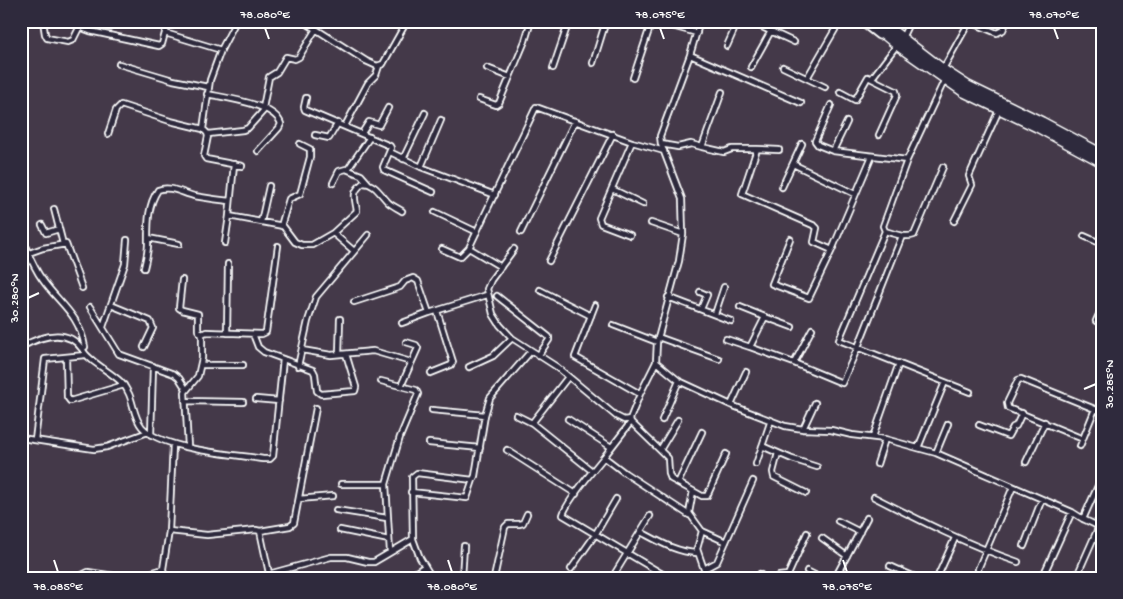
<svg xmlns="http://www.w3.org/2000/svg" width="1123" height="599" viewBox="0 0 1123 599" font-family="'Gochi Hand',sans-serif">
<style>
.lines{fill:none;stroke-linecap:round;stroke-linejoin:round}
.street-casing{stroke:#fff;stroke-width:8}
.secondary-casing{stroke:#fff;stroke-width:11}
.highway-casing{stroke:#fff;stroke-width:12}
.street{stroke:#2f2a3d;stroke-width:4.5}
.secondary{stroke:#2f2a3d;stroke-width:7}
.highway{stroke:#2f2a3d;stroke-width:9}
.ticks{fill:none;stroke:#fff;stroke-width:2}
.neatline{fill:none;stroke:#fff;stroke-width:2}
.ticks-label{font-size:12px;text-anchor:middle;fill:#fff}
</style>
<rect width="100%" height="100%" fill="#443949"/>
<filter id="ink" filterUnits="userSpaceOnUse"><feTurbulence type="fractalNoise" baseFrequency=".02" numOctaves="2"/><feDisplacementMap in="SourceGraphic" scale="10" xChannelSelector="R" yChannelSelector="G"/><feConvolveMatrix kernelMatrix="1 2 1 2 8 2 1 2 1" color-interpolation-filters="sRGB"/></filter>
<g filter="url(#ink)">
<g class="lines">
<defs>
<path id="street" d="M43 21 45 34 47 38 68 42 73 40 80 26
M79 21 82 28 90 31 159 46 162 44 165 33
M169 21 165 33 221 50
M236 21 221 50 210 80 203 129 207 133 208 136 204 156 206 159 242 166
M303 21 366 61 377 66 383 64 407 21
M654 21 697 33
M700 21 690 55 660 136 661 144 682 199 683 234 679 261 657 342 656 362 640 394 630 419 631 422 668 458 669 474 671 479 693 491 689 513 702 531 697 549 707 578
M749 21 794 42
M902 38 910 21
M727 46 738 21
M690 55 801 103
M593 63 606 21
M119 64 173 80 208 87
M751 67 771 31
M783 67 825 87
M487 68 510 77
M553 68 569 21
M943 69 968 24 973 23 997 33 1003 30 1007 21
M633 78 652 21
M807 78 840 21
M872 78 897 45
M722 92 702 147 724 152 732 149H757
M840 92 855 100 868 77 896 91 897 95 879 135
M207 94C226 98 275 104 281 124L279 128 258 151
M306 98 304 107 305 110 390 146 391 148 383 167 384 170 433 192
M479 99 496 105 499 103 525 41 531 21
M831 105 815 141 818 145 833 151
M263 108 269 77 277 72 286 57 295 59 299 57 316 29
M847 122 833 151 907 160
M345 126 368 83 376 75 379 66
M362 133 369 122 379 125 388 108
M108 134 116 110 121 105 170 121 203 129
M208 134 243 130 248 128 265 109
M315 135 329 138 338 123
M661 144 678 147 691 144 702 147
M779 150 757 149 742 194 815 226 817 228 814 242 832 250
M390 152 421 167 495 195
M403 159 425 113
M793 164 855 194
M421 167 441 120
M943 167 914 235C905 238 894 234 885 231L883 226 907 160 945 79
M348 169 370 137
M333 183 339 171 346 169 361 175 368 183
M782 187 802 144
M612 189 643 204
M54 209 63 244
M435 212 477 232
M229 216 234 164
M954 221 972 185 969 176 999 110
M261 222 269 186
M651 223 683 234
M42 225 46 233 59 229
M281 226 289 199 300 194 310 157V149L300 144
M885 231 839 340 970 392
M521 232 575 121
M333 233 357 211C355 198 351 193 363 183 375 183 380 194 388 202 392 206 398 208 402 211
M630 235 601 224 599 218 632 142
M21 236C27 250 33 267 42 279 59 304 79 313 85 347L82 349C67 327 41 336 21 347
M1084 236 1102 244
M148 238 179 244
M790 239 772 284 809 298 832 250 872 156
M225 243 229 216 283 226 295 242 302 245H312L333 233 354 251
M469 248 536 107 632 142 664 151
M442 249 460 257 469 248 501 267
M514 249 491 280 487 289 493 314 500 325 512 338 557 367 616 416 624 420 630 419
M29 253 43 248 66 244 82 288
M549 261 613 134
M144 268C146 260 148 252 148 244 148 226 147 206 158 190 170 185 182 193 194 196 206 198 218 200 230 201
M182 280 179 308 182 310 198 314V330L202 335
M540 290 591 316
M700 292 707 295 701 309
M497 296 549 337V340L538 356
M668 297 731 321
M354 302 400 287 405 281 413 278 418 281 429 313 487 295
M111 305 150 321 153 328 144 347
M595 305 575 357 640 394
M90 307 119 354 174 374 179 378 186 389
M740 307 765 317 750 347 794 363 842 383 858 347 902 236
M715 314 724 287
M765 317 792 327
M1096 321 1102 308
M402 323 429 313
M613 325 657 342
M103 327 125 264 127 240
M227 333 228 264
M253 334 258 347 264 352 313 370 315 374 317 391 321 394 355 391 356 387 346 354
M658 337 719 359
M726 339 750 347
M83 350C87 360 111 372 121 382 135 396 131 414 142 427 162 450 233 454 263 459H270L273 456 283 359
M302 350 331 355 373 351 411 362
M339 354 340 319
M66 357 67 397 70 401 124 385
M656 362 679 381 731 405 785 426 803 429 831 430 852 435 885 439 936 453 1072 512 1083 519 1102 528
M794 363 812 329
M201 365H243
M298 366 308 321 316 297 368 235
M469 367 493 356 512 338
M431 373 451 365 453 362 437 311
M381 381 416 390 418 394 400 437 386 484 390 552
M401 386 418 348 416 345 406 342
M256 399 279 401
M185 401 243 402
M731 405 746 372
M432 410 485 415
M516 415 532 423 592 471
M568 419 611 447
M662 420 679 381
M631 422 604 457 625 473 689 515
M532 423 568 377
M979 425 1008 436 1013 427 1016 426 1022 413
M803 429 815 403
M151 435 153 366
M873 437 899 363
M21 438 94 449 107 447 148 432
M1083 439 1008 408 1007 403 1018 380 1021 379 1102 412
M35 440 45 359 85 355
M429 443 480 448
M762 446 792 459 817 467
M1080 446 1095 409
M188 447 185 392 198 376 202 358V334L206 332 262 334 266 332 278 246
M918 448 945 382
M507 450 576 494
M660 450 678 420
M778 453 773 472 774 477 806 493
M936 453 948 424
M604 457C595 468 566 502 563 515L669 578
M1026 462 1045 422
M756 464 771 420
M877 464 885 439
M678 483 702 432
M341 484H386
M693 491 702 496H707L726 454
M411 492 467 498 473 480
M874 497C921 521 968 545 1018 562
M299 499 333 496
M336 510 387 518
M1083 519 1102 477
M838 521 860 532
M340 530 389 540
M169 531 207 535 256 530 260 531 270 578
M260 531 290 526 294 523 316 408
M702 531 726 542
M641 532C660 542 676 552 697 553
M822 538 847 556
M1024 546 1042 499
M890 566 917 578
M571 569 595 535 616 499
M704 569 717 562 753 481
M807 571 821 578
M76 578 88 572 127 578
M135 578 163 569
M165 578 163 569 169 531 173 444
M254 578 331 557H347L368 562H374L413 539
M407 578 425 566
M432 578 420 558 413 539 412 477 417 473 473 480 475 476 485 415 490 398 531 351
M462 578 464 546
M494 578 505 527 508 524H519L523 523 527 514
M612 578 650 516
M758 578 760 574
M777 578 779 576 788 575 807 533
M835 578 867 518
M937 578 955 538
M979 578 978 569 1013 487
M1042 578 1072 512
M1076 578 1099 526"/>
<path id="secondary" d="M861 21 879 35"/>
<path id="highway" d="M868 21 897 45 964 92 1039 128 1102 162
M880 21 945 71 968 86 1042 122 1102 154"/>
</defs>
<use href="#street" class="street-casing"/>
<use href="#secondary" class="secondary-casing"/>
<use href="#highway" class="highway-casing"/>
<use href="#street" class="street"/>
<use href="#secondary" class="secondary"/>
<use href="#highway" class="highway"/>
</g>
</g>
<path class="ticks" d="M265 28 269 39M660 28 664 39M1054 28 1058 39M28 298 39 293M1084 389 1096 384M54 560 58 572M448 560 452 572M843 560 847 572"/>
<rect width="1123" height="599" fill="none" stroke="#2f2a3d" stroke-width="55"/>
<rect x="28" y="28" width="1068" height="544" class="neatline"/>
<g class="ticks-label">
<text x="265" y="18">78.080°E</text>
<text x="660" y="18">78.075°E</text>
<text x="1054" y="18">78.070°E</text>
<text transform="translate(14 298) rotate(-90)" y="4">30.280°N</text>
<text transform="translate(1109 384) rotate(-90)" y="4">30.285°N</text>
<text x="58" y="590">78.085°E</text>
<text x="452" y="590">78.080°E</text>
<text x="847" y="590">78.075°E</text>
</g>
</svg>
